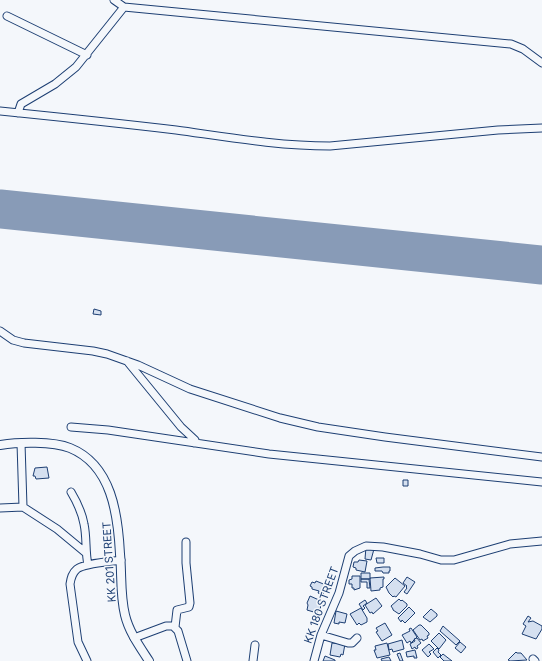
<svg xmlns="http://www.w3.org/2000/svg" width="542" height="661" viewBox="0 0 542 661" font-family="Inter,sans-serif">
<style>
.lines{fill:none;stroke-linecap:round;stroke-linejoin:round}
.runway{stroke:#889bb7;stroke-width:39}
.building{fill:#d5e0f0;stroke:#1d3f73}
.minor-casing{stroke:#1d3f73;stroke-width:9}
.major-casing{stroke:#1d3f73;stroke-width:10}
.minor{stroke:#f4f7fb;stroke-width:7}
.major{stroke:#f4f7fb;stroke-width:8}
.labels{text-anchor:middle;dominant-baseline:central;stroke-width:3;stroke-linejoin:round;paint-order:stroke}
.street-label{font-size:11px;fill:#1d3f73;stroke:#f4f7fb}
</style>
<rect width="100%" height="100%" fill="#f4f7fb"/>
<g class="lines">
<path class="runway" d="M0 209 542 265"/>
</g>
<path class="building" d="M94 309 101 311V315L93 314Z
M47 467 49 478 36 479 35 476H33L35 468Z
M403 480H408V486H403Z
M366 547 374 549 371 560 365 559Z
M376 558H384V563H377Z
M359 560 367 561 365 572 356 570V568L353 567 354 562H358Z
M383 567H390V571H389V573H383L382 571H375V568Z
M361 573H370V579H361Z
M352 576H360V588L354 590V588H352V584H349V580L352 579Z
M384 577V579H383V587L380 588V590L371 591 370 578Z
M407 577 415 582 407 594 404 592 407 588 406 587 407 586 403 583Z
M395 578 405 586 396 597 394 596 393 597 389 593 386 587Z
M361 579H369L370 588H367V582H361Z
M316 581 326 585 323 595 318 593 319 591 312 589V587L310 586 312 582 315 583Z
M310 596 319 600 321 606 320 609H318L317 613 307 610 308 605 307 603Z
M376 598 382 606 373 614 372 612 370 613 365 605Z
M399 599 401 601 402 600 407 604V606L399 614 393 610V609L391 606Z
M365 600 367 603 363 606 365 608 363 610 359 604Z
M409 607 415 613 405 623 402 620 401 622 398 618Z
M361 608 367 618V622L361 625 359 623 357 625 350 614Z
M431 609 437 614V616L430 622 423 617Z
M336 611 347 614 345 623 339 622V624L334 623Z
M528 616 531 618 528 622 533 621 542 626V629L536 639 522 634 526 626 523 624Z
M385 623 392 635 382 641 376 632 378 631 376 628Z
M419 625H421L429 633V635L427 636 428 638 423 641 422 639 420 640 413 630Z
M443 626 460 641 456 645 440 631Z
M411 628 417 637 411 643 410 641 407 643 402 635 410 631 409 629Z
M439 633 446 640 439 649 431 641Z
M417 638 421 643 417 646 418 648 416 649 415 647 412 649 410 644 415 641 414 639Z
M402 640 404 649 393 652 392 649 389 650 388 644Z
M460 642 466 647 461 653 455 648Z
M332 643 345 644 343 655 341 654 340 657 330 655Z
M387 643 390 655 377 658 374 650H376L375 646Z
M429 644 434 649 429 652 431 654 428 657 422 650Z
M437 648 439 650 438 652 441 655 438 658 433 652Z
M415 650 417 658H414V656L407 657 406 652Z
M516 652 517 653H521L527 660 510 661 508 660Z
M400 653 403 661H400L397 654Z
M443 654 452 661H444L440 657Z
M325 656 335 660V661H323Z
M389 657 391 661H382L381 659Z"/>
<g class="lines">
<defs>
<path id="minor" d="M114 0 124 7 511 44 523 49 542 63
M7 16 87 55
M0 111C59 117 117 123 176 130 227 137 278 146 330 146L498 130 542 128
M18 113 21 104 55 84 76 67 124 7
M0 331 13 340 24 343 93 351 107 354 138 365 190 389 280 418 318 427 385 437 542 457
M127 361 181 427 195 440 194 443
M71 427 108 430 269 454 542 482
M21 443 23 507 57 529 86 553
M71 492C77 502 82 513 84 524 87 538 85 551 88 565
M0 508 23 507
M175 627 177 610 189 607 190 603 186 563V542
M321 635 348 643H352L357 638
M134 638 166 626H173L178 631 187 661
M533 659 535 661
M87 661 78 642 70 584C71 578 72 573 77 569 85 563 110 562 121 560
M253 661 255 645
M314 661 321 635 339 593 349 556 355 551 366 546 383 547 420 554 441 560H454L510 544 542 541"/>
<path id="major" d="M0 445C18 442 53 441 70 448 112 465 118 515 120 554 122 575 120 595 125 615 129 632 140 647 149 661"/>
</defs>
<use href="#minor" class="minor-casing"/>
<use href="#major" class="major-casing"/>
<use href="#minor" class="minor"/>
<use href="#major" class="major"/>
</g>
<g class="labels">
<g class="street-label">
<text transform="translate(109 562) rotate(-94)">KK 201 STREET</text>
<text transform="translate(321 605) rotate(-70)">KK 180 STREET</text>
</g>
</g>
</svg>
